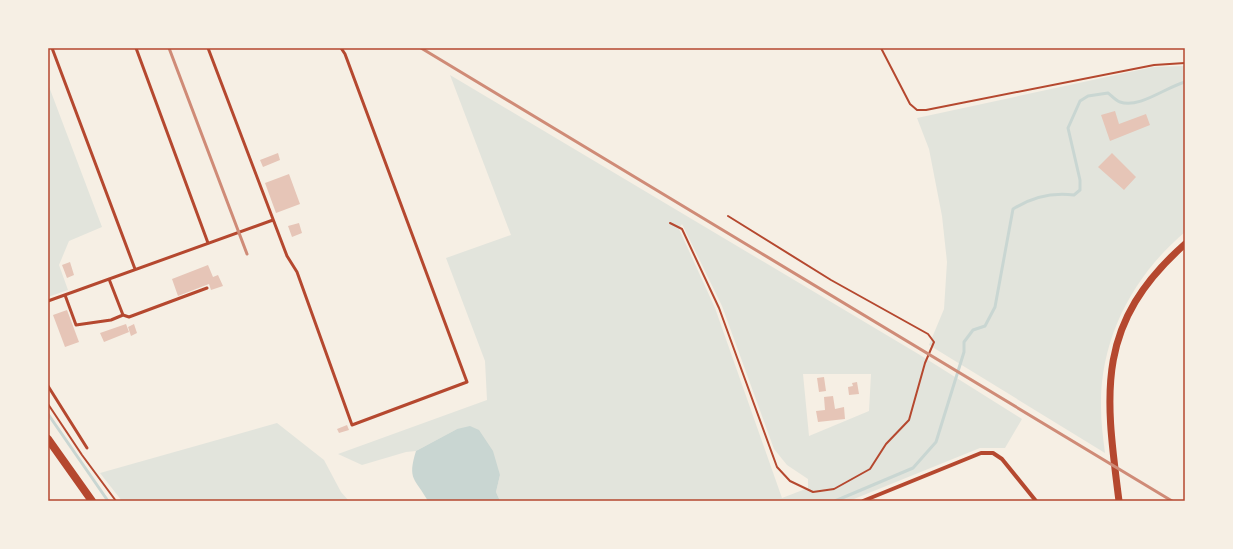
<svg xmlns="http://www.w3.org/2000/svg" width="1233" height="549" viewBox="0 0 1233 549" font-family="Montserrat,sans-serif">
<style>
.green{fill:#e2e4dc;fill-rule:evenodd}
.water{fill:#c9d6d2}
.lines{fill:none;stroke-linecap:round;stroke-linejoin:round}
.stream{stroke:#c9d6d2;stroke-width:3}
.building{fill:#e6c5b7}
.path{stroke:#b5482f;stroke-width:2}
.service{stroke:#b5482f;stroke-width:3}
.minor{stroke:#b5482f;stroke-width:4}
.tertiary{stroke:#b5482f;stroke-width:7}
.secondary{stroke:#b5482f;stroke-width:8}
.rail{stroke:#cf8b77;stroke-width:3}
.neatline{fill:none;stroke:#b5482f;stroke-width:1.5}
</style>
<rect width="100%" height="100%" fill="#f6efe4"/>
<path class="green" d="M1185 66V232C1133 276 1100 338 1101 407 1101 422 1103 438 1105 453L929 345 944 309 947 262 942 216 929 149 917 118 1153 67Z
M450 75 920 355 1022 419 1005 448H980L849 501H500L496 492 500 475 457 429 416 451 406 452 362 465 338 454 487 400 485 361 446 258 511 235ZM682 224 722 306 774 449 787 465 808 479V488L782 498 715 308 679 229ZM803 374H871L869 411 809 436Z
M48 84 102 227 69 241 59 265 68 290 48 297Z
M277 423 324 460 341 492 349 501H122L100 473Z"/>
<path class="water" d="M470 426 479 430 493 451 500 475 496 492 500 501H428C415 478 407 480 416 451L457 429Z"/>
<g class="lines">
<path class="stream" d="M48 414 108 501
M835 501 913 468 936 442 964 352V342L973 330 985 326 995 307 1013 209C1032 197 1051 192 1074 195L1080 190V180L1068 128 1080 101 1088 96 1108 93C1112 96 1116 101 1120 102 1139 109 1166 87 1185 82"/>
</g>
<path class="building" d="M1115 111 1119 124 1146 114 1150 125 1110 141 1101 115Z
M278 153 280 160 263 167 260 160Z
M1112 153 1136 177 1124 190 1098 167Z
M289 174 300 204 276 213 265 183Z
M299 223 302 233 292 237 288 226Z
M70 262 74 275 67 278 62 265Z
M208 265 213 277 218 275 223 286 211 290 209 284 178 296 172 279Z
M67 310 79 342 65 347 53 315Z
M126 324 129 332 104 342 100 333Z
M134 324 137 333 131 336 128 327Z
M824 377 826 391 819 392 817 378Z
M857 382 859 394 849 395 848 387 853 386 852 383Z
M833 396 835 409 844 407 845 419 818 422 816 411 825 410 824 397Z
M347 425 349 430 339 433 337 429Z"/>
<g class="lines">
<path class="path" d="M881 48 910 104 917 110H926L1154 65 1185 63
M670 223 682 229 719 308 777 467 790 481 813 492 834 489 870 469 886 444 909 420 925 363 934 342 928 334 831 280 728 216
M48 404 82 455 116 501"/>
<path class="service" d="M52 48 135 269
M136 48 208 243
M208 48 287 256 297 272 352 425 467 382 345 54 341 48
M65 295 76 325 111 320 123 315 109 279
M48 301 273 220
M123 315 129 317 207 288
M48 386 87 448"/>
<path class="minor" d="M863 501 981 453H993L1002 459 1036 501"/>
<path class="tertiary" d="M1119 501C1105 392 1095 324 1185 244"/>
<path class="secondary" d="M48 439 92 501"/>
<path class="rail" d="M169 48 247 254
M421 48 1172 501"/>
</g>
<rect width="1233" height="549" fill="none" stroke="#f6efe4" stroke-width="98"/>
<rect x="49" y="49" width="1135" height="451" class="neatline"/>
</svg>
